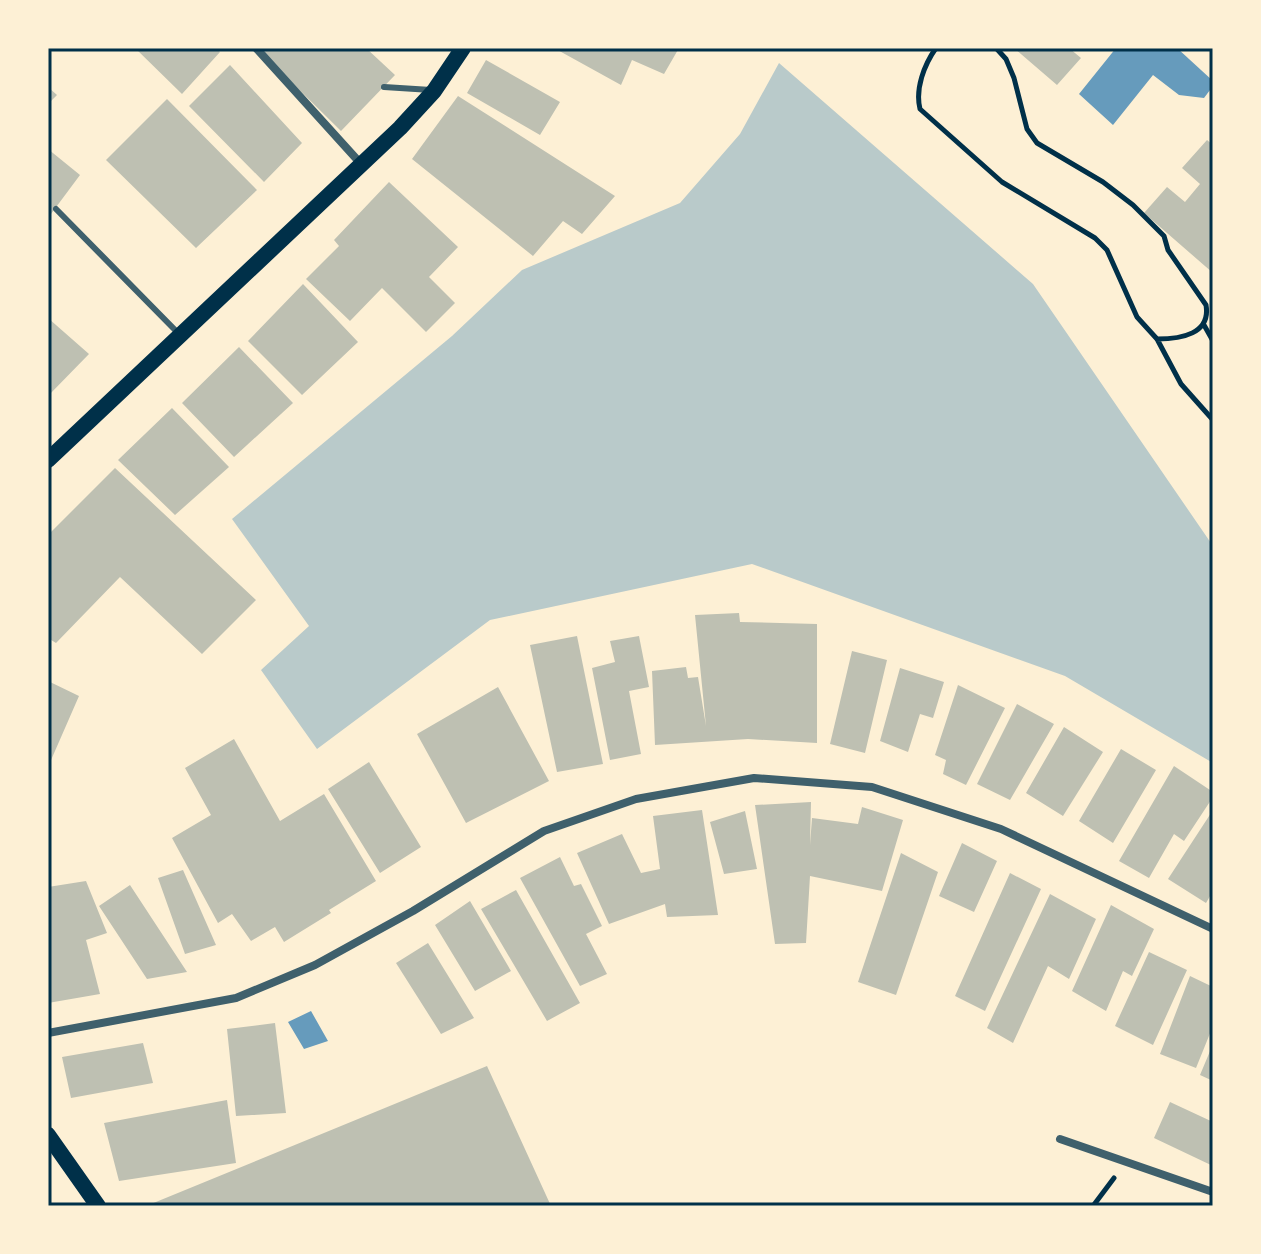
<svg xmlns="http://www.w3.org/2000/svg" width="1261" height="1254" viewBox="0 0 1261 1254" font-family="Quicksand,sans-serif">
<style>
.green{fill:#b9caca}
.water{fill:#669bbc}
.building{fill:#bec0b2}
.lines{fill:none;stroke-linecap:round;stroke-linejoin:round}
.path{stroke:#003049;stroke-width:5}
.service{stroke:#3f606c;stroke-width:6}
.minor{stroke:#3f606c;stroke-width:8}
.secondary{stroke:#003049;stroke-width:16}
.neatline{fill:none;stroke:#003049;stroke-width:3}
</style>
<rect width="100%" height="100%" fill="#fdf0d5"/>
<path class="green" d="M779 63 1033 284 1213 546V763L1065 676 752 564 490 620 317 749 261 670 309 626 232 519 452 336 522 270 680 203 740 134Z"/>
<path class="water" d="M1116 48H1177L1213 81V86L1204 98 1179 95 1153 75 1113 125 1079 94Z
M311 1011 328 1041 304 1049 288 1022Z"/>
<path class="building" d="M135 48H216L220 52 182 94Z
M257 48H366L395 75 341 131Z
M554 48H679L664 74 632 60 621 85Z
M1014 48H1069L1081 58 1057 85Z
M486 60 560 102 540 135 467 93Z
M230 65 302 143 264 182 189 106Z
M48 87 57 95 48 104Z
M458 96 615 196 582 234 563 221 533 256 412 159Z
M167 99 257 190 196 248 106 160Z
M1207 140 1213 145V273L1144 213 1167 187 1185 202 1200 184 1182 168Z
M48 149 80 175 48 218Z
M389 182 458 247 429 277 455 303 426 332 382 288 350 321 306 279 339 246 334 240Z
M303 284 358 342 302 395 248 341Z
M48 318 89 354 48 396Z
M239 347 293 403 234 457 182 403Z
M172 408 229 467 175 515 118 460Z
M115 468 256 600 202 654 120 577 56 643 48 638V535Z
M739 613 740 622 817 624V743L748 739 655 745 652 671 686 667 688 678 698 677 706 726 695 615Z
M577 636 603 764 557 772 530 645Z
M639 636 649 687 629 691 641 754 610 760 592 668 615 662 610 641Z
M852 651 887 660 865 753 830 744Z
M900 668 944 682 933 718 920 714 908 752 880 741Z
M48 681 79 696 48 767Z
M958 685 1005 708 966 785 943 774 946 760 935 755Z
M498 687 549 781 466 823 417 734Z
M1017 704 1054 724 1010 800 977 784Z
M1064 727 1103 752 1063 816 1026 793Z
M234 739 280 821 324 794 376 881 329 910 331 913 284 942 275 927 251 941 232 914 218 923 172 838 211 815 185 768Z
M1121 749 1156 770 1113 843 1079 821Z
M369 762 421 847 380 873 328 789Z
M1174 766 1213 792V797L1184 841 1174 834 1149 878 1119 861Z
M811 802 810 845 812 818 858 824 862 807 903 820 882 891 810 876 806 943 775 944 755 805Z
M702 810 718 915 667 917 665 904 609 924 577 853 622 834 641 873 660 869 653 816Z
M1213 810V891L1206 903 1168 879Z
M745 811 757 869 724 874 710 822Z
M962 843 997 861 974 912 939 896Z
M901 853 938 872 896 995 858 982Z
M560 857 574 886 581 884 602 926 586 934 607 974 580 986 520 878Z
M183 870 216 945 185 954 158 878Z
M1010 873 1041 889 985 1011 955 996Z
M86 881 107 933 86 940 100 994 48 1003V887Z
M130 885 187 972 147 979 99 906Z
M516 890 580 1003 547 1021 481 909Z
M1050 894 1096 919 1069 979 1048 966 1013 1043 987 1028Z
M470 901 511 971 475 991 435 925Z
M1111 905 1154 929 1132 976 1123 971 1106 1011 1072 991Z
M428 943 474 1018 441 1034 396 963Z
M1149 952 1187 970 1153 1045 1115 1026Z
M1190 976 1213 987V1026L1196 1068 1160 1054Z
M275 1023 286 1113 236 1116 227 1029Z
M143 1043 153 1083 71 1098 62 1057Z
M1213 1044V1081L1200 1075Z
M487 1066 551 1206H157L151 1204Z
M227 1100 236 1163 119 1181 104 1123Z
M1170 1102 1213 1122V1166L1154 1138Z"/>
<g class="lines">
<path class="path" d="M936 48C924 65 915 89 920 109L1002 182 1095 238 1107 250 1137 317 1157 339 1181 384 1213 420
M996 48 1006 59 1014 78 1027 129 1037 143 1103 182 1133 205 1164 236 1168 250 1206 305C1211 334 1181 339 1157 339
M1204 325 1213 341
M1093 1206 1114 1178"/>
<path class="service" d="M384 87 431 90
M56 209 180 335"/>
<path class="minor" d="M256 48 362 165
M48 1033 236 998 315 965 413 911 544 831 636 799 754 778 872 787 1001 829 1213 929
M1060 1139 1213 1192"/>
<path class="secondary" d="M48 460 400 128 434 91 463 48
M48 1135 98 1206"/>
</g>
<rect width="1261" height="1254" fill="none" stroke="#fdf0d5" stroke-width="100"/>
<rect x="50" y="50" width="1161" height="1154" class="neatline"/>
</svg>
